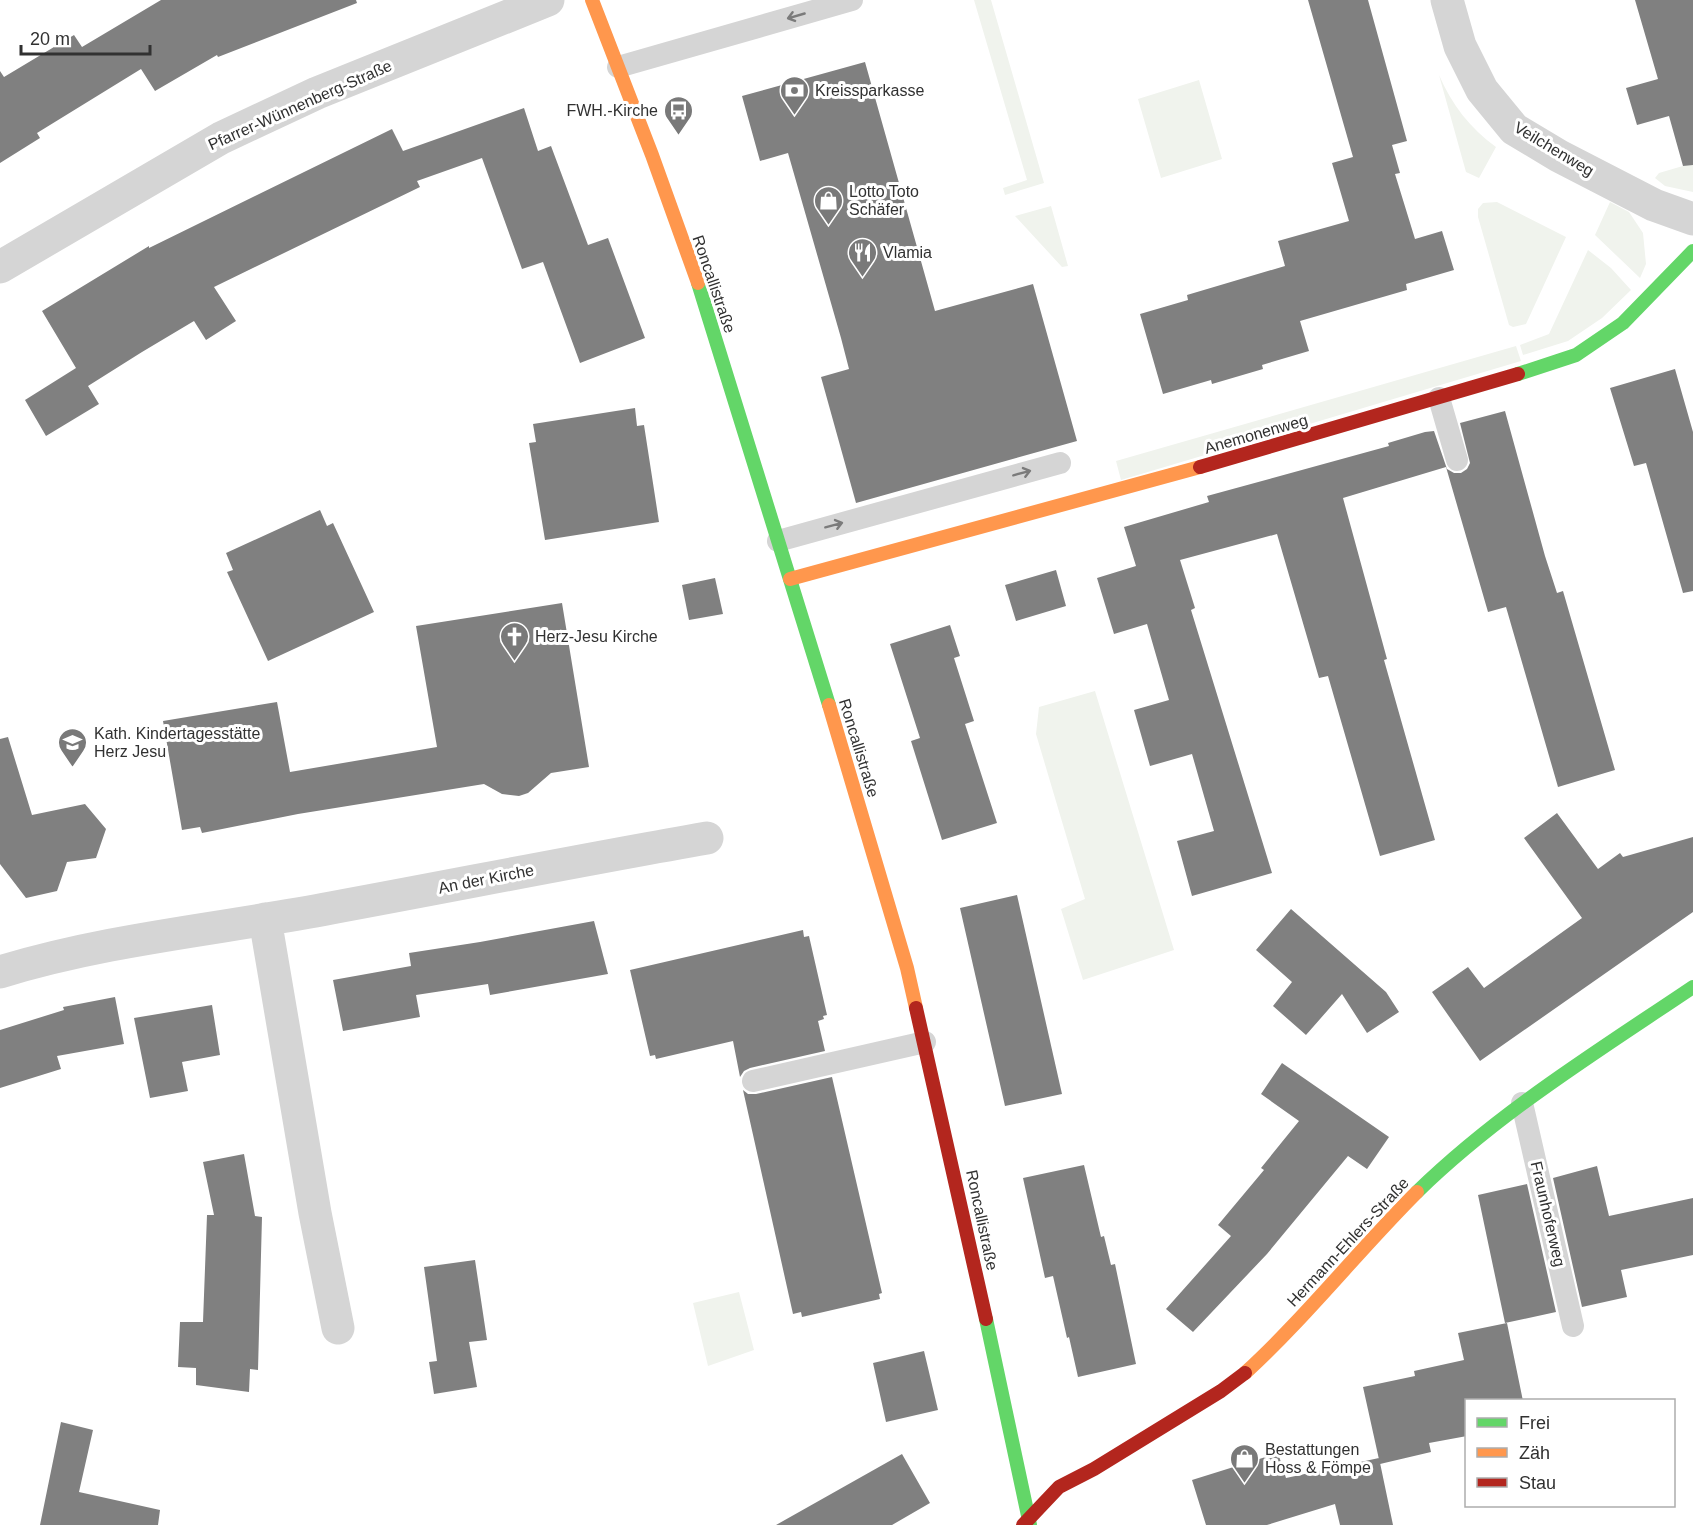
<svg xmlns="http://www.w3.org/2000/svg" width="1693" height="1525" viewBox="0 0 1693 1525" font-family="Arial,sans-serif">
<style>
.green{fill:#f0f3ed}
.building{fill:#808080}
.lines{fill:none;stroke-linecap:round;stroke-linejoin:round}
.lane{stroke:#d5d5d5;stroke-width:22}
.street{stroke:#d5d5d5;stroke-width:33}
.fast{stroke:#63d668;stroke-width:14}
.slow{stroke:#ff974d;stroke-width:14}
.jam{stroke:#b3261e;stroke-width:14}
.oneway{stroke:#7b7b7b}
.labels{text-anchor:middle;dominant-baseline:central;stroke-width:6;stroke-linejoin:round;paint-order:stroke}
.poi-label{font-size:16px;fill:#313131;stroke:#fff;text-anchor:start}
.street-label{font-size:16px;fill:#313131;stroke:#fff}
</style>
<rect width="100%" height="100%" fill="#fff"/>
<path class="green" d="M974 0H991L1044 183 1005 195 1003 188 1027 180Z
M1439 75C1452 105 1470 128 1496 147L1479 178 1466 172Z
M1199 80 1222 159 1161 178 1138 99Z
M1693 163V192L1665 186 1655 178 1659 173Z
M1497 202 1566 237 1526 324 1513 327 1509 325 1478 217V209L1483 203Z
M1610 202 1629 212 1643 233 1646 264 1640 278 1595 235Z
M1051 206 1068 266 1062 267 1015 216Z
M1588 250 1611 268 1631 290 1602 318 1568 341 1523 355 1520 345 1549 334Z
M1516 346 1521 361 1121 480 1116 461Z
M1095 691 1174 950 1083 980 1061 909 1085 899 1036 734 1039 707Z
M739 1292 754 1350 708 1366 693 1303Z"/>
<path class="building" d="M161 0H356L357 3 218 57 217 55 155 91 141 69 37 133 40 138 0 163V71L4 77 74 35 82 47Z
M1308 0H1368L1407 141 1392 145 1400 173 1395 174 1415 239 1442 231 1454 270 1406 284 1407 290 1300 321 1309 351 1262 365 1263 369 1212 384 1211 380 1163 394 1140 314 1188 300 1187 295 1285 266 1278 241 1349 221 1332 163 1353 157Z
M1635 0H1693V165L1683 166 1669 116 1637 125 1626 88 1658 79Z
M865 62 935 311 1033 284 1077 441 856 503 821 377 849 369 841 338 788 153 760 161 742 96Z
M524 108 538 151 551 146 588 245 608 238 645 338 580 363 543 262 522 269 482 158 417 181 420 187 214 287 236 321 206 340 194 321 142 352 88 386 99 404 46 436 25 400 76 368 42 311 149 246V248L392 129 403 151Z
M1675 369 1693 432V591L1683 593 1646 463 1634 466 1610 388Z
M635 408 637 426 644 425 659 522 545 540 529 443 536 442 533 424Z
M1505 411 1545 556 1557 593 1563 591 1615 770 1558 787 1506 607 1488 612 1446 467 1343 498 1387 659 1384 660 1435 840 1380 856 1328 676 1319 678 1277 534 1180 560 1195 608 1191 610 1272 873 1192 896 1177 841 1214 831 1192 754 1150 766 1134 710 1169 700 1147 624 1114 634 1097 578 1136 566 1124 527 1209 502 1207 496 1389 446 1388 443 1425 432 1434 431 1447 469 1454 473H1461L1467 469 1470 463 1460 423Z
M320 510 327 526 333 523 374 612 268 661 227 572 233 570 226 553Z
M1056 570 1066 606 1016 621 1005 585Z
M715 578 723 614 689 620 682 585Z
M562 603 589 767 551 773 528 793 519 796 502 794 484 784 298 814 202 833 200 827 182 830 163 721 277 702 290 772 437 747 416 626Z
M950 625 960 656 954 658 974 721 965 724 997 823 942 840 911 741 920 738 890 644Z
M8 737 32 815 85 804 106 829 96 858 67 862 57 891 26 898 0 864V739Z
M1557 813 1598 869 1620 853 1623 857 1693 837V912L1480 1061 1432 992 1468 967 1484 988 1582 918 1524 838Z
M1017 895 1062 1094 1005 1106 960 908Z
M1291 909 1386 992 1399 1012 1367 1033 1342 994 1306 1035 1273 1006 1292 982 1256 950Z
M594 921 608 974 490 995 488 984 416 995 420 1017 343 1031 333 980 411 966 409 953 480 942Z
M803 930 804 937 809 936 827 1015 823 1016 824 1019 818 1021 825 1051 750 1068 744 1071 740 1077 733 1041 656 1059 655 1055 650 1056 630 970Z
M115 997 124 1044 57 1056 61 1069 0 1088V1030L64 1010 63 1007Z
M212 1005 220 1055 182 1062 188 1091 150 1098 134 1018Z
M1282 1063 1389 1137 1367 1169 1348 1156 1267 1254 1193 1332 1166 1309 1231 1236 1218 1225 1264 1170 1261 1168 1299 1121 1261 1094Z
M832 1077 882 1293 879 1294 880 1299 802 1317 801 1312 793 1314 743 1090 748 1094H756Z
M244 1154 255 1216 262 1217 258 1370 250 1369 249 1392 196 1385V1368L178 1367 180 1322H203L207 1215H214L203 1162Z
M1084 1165 1101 1237 1104 1236 1111 1265 1115 1264 1136 1364 1078 1377 1069 1337 1067 1338 1053 1276 1045 1278 1023 1178Z
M1597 1166 1609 1216 1693 1198V1255L1621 1270 1627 1297 1582 1307 1553 1178Z
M1527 1184 1556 1312 1505 1323 1478 1195Z
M475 1260 487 1340 469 1342 477 1387 434 1394 429 1362 437 1361 424 1267Z
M1507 1323 1523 1401H1467V1436L1429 1443 1431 1452 1380 1464 1363 1387 1415 1376 1414 1371 1464 1360 1458 1333Z
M924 1351 938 1410 886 1422 873 1363Z
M61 1422 93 1430 79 1492 160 1510 158 1525H40Z
M1278 1453 1286 1478 1379 1458 1393 1525H1340L1335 1504 1267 1525H1206L1192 1480Z
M902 1454 930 1503 892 1525H776Z"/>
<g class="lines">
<path class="lane" d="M618 67 852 0
M1439 398 1457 460
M778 541 1060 463
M753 1081 925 1042
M1522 1103 1573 1326"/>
<path class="street" d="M1447 0 1460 46 1482 90 1514 129 1559 156 1654 205 1693 219
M0 267 221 138 317 93 548 0
M265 919 315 1213 338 1328
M0 972C107 939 221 929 331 908 456 885 581 860 707 838"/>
<path class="fast" d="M698 283 829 705
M1518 374 1576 355 1623 323 1693 251
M1417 1192C1499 1112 1598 1051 1693 987
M986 1319 1030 1525"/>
<path class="slow" d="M592 0 652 155 698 283
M790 579 1200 467
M829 705 907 968 916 1008
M1245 1373C1306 1317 1358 1251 1417 1192"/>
<path class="jam" d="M1200 467 1518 374
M916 1008 986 1319
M1023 1525 1059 1487 1094 1469 1221 1391 1245 1373"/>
</g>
<defs><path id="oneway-shaft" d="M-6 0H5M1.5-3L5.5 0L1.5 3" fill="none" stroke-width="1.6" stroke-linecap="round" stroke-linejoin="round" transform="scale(1.5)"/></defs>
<g class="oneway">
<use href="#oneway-shaft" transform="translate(796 16) rotate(164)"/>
<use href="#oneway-shaft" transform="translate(1022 473) rotate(-15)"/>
<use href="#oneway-shaft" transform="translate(834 525) rotate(-15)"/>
</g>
<defs>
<symbol id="bank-pin" viewBox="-11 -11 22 30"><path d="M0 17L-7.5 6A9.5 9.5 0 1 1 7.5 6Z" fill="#797979" stroke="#fff"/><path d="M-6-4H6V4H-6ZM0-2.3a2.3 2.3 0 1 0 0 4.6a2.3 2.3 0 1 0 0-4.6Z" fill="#fff"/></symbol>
<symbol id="bus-pin" viewBox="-11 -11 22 30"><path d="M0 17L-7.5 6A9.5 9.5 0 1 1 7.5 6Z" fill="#797979" stroke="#fff"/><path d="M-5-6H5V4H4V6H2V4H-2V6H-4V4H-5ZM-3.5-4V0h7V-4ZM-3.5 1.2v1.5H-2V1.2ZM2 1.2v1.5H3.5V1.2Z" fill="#fff"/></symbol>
<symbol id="shop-pin" viewBox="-11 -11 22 30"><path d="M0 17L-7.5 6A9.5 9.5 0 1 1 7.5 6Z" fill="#797979" stroke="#fff"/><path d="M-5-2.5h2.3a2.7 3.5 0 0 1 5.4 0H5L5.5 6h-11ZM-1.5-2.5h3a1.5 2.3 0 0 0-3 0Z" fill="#fff"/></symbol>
<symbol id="restaurant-pin" viewBox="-11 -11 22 30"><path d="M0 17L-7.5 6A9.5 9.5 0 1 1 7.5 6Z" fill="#797979" stroke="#fff"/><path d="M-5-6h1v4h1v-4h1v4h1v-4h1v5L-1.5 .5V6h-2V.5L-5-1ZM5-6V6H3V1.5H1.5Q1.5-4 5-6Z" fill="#fff"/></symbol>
<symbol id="church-pin" viewBox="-11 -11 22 30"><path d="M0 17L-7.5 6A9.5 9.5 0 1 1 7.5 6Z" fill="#797979" stroke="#fff"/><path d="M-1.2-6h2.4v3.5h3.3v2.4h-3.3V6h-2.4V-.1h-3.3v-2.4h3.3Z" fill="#fff"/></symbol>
<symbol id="school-pin" viewBox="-11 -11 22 30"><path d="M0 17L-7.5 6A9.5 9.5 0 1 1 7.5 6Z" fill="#797979" stroke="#fff"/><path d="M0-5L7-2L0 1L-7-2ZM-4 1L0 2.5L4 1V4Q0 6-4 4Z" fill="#fff"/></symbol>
</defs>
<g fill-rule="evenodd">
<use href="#bank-pin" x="778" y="74" width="33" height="45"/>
<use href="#bus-pin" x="662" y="94" width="33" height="45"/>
<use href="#shop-pin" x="812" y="184" width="33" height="45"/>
<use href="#restaurant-pin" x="846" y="236" width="33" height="45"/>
<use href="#church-pin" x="498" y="620" width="33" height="45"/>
<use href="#school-pin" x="56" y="726" width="33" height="45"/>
<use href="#shop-pin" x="1228" y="1442" width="33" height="45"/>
</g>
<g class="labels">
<g class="poi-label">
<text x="815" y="90">Kreissparkasse</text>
<text x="658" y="110" text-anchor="end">FWH.-Kirche</text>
<text x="849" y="191">Lotto Toto<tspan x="849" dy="18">Schäfer</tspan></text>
<text x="883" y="252">Vlamia</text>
<text x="535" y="636">Herz-Jesu Kirche</text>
<text x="94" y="733">Kath. Kindertagesstätte<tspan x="94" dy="18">Herz Jesu</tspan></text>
<text x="1265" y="1449">Bestattungen<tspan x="1265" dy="18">Hoss &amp; Fömpe</tspan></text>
</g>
<g class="street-label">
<text transform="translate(300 105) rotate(-24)">Pfarrer-Wünnenberg-Straße</text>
<text transform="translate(1554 149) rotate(31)">Veilchenweg</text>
<text transform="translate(714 284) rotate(71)">Roncallistraße</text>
<text transform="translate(1256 434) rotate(-16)">Anemonenweg</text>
<text transform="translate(859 748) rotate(73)">Roncallistraße</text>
<text transform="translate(486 879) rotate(-11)">An der Kirche</text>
<text transform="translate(1548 1214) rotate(77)">Fraunhoferweg</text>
<text transform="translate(982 1220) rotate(78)">Roncallistraße</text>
<text transform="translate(1348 1242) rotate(-47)">Hermann-Ehlers-Straße</text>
</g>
</g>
<rect x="1465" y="1399" width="210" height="108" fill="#ffffff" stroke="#adadad" stroke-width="1.5"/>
<rect x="1477" y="1418" width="30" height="9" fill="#63d668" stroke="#adadad" stroke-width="1.5"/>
<text x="1519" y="1429" font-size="18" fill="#313131">Frei</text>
<rect x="1477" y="1448" width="30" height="9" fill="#ff974d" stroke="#adadad" stroke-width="1.5"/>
<text x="1519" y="1459" font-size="18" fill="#313131">Zäh</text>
<rect x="1477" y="1478" width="30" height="9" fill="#b3261e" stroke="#adadad" stroke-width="1.5"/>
<text x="1519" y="1489" font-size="18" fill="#313131">Stau</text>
<path d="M21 45v9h129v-9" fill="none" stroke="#313131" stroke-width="3"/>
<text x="30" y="45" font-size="18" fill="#313131" stroke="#ffffff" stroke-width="4.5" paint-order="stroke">20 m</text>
</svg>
